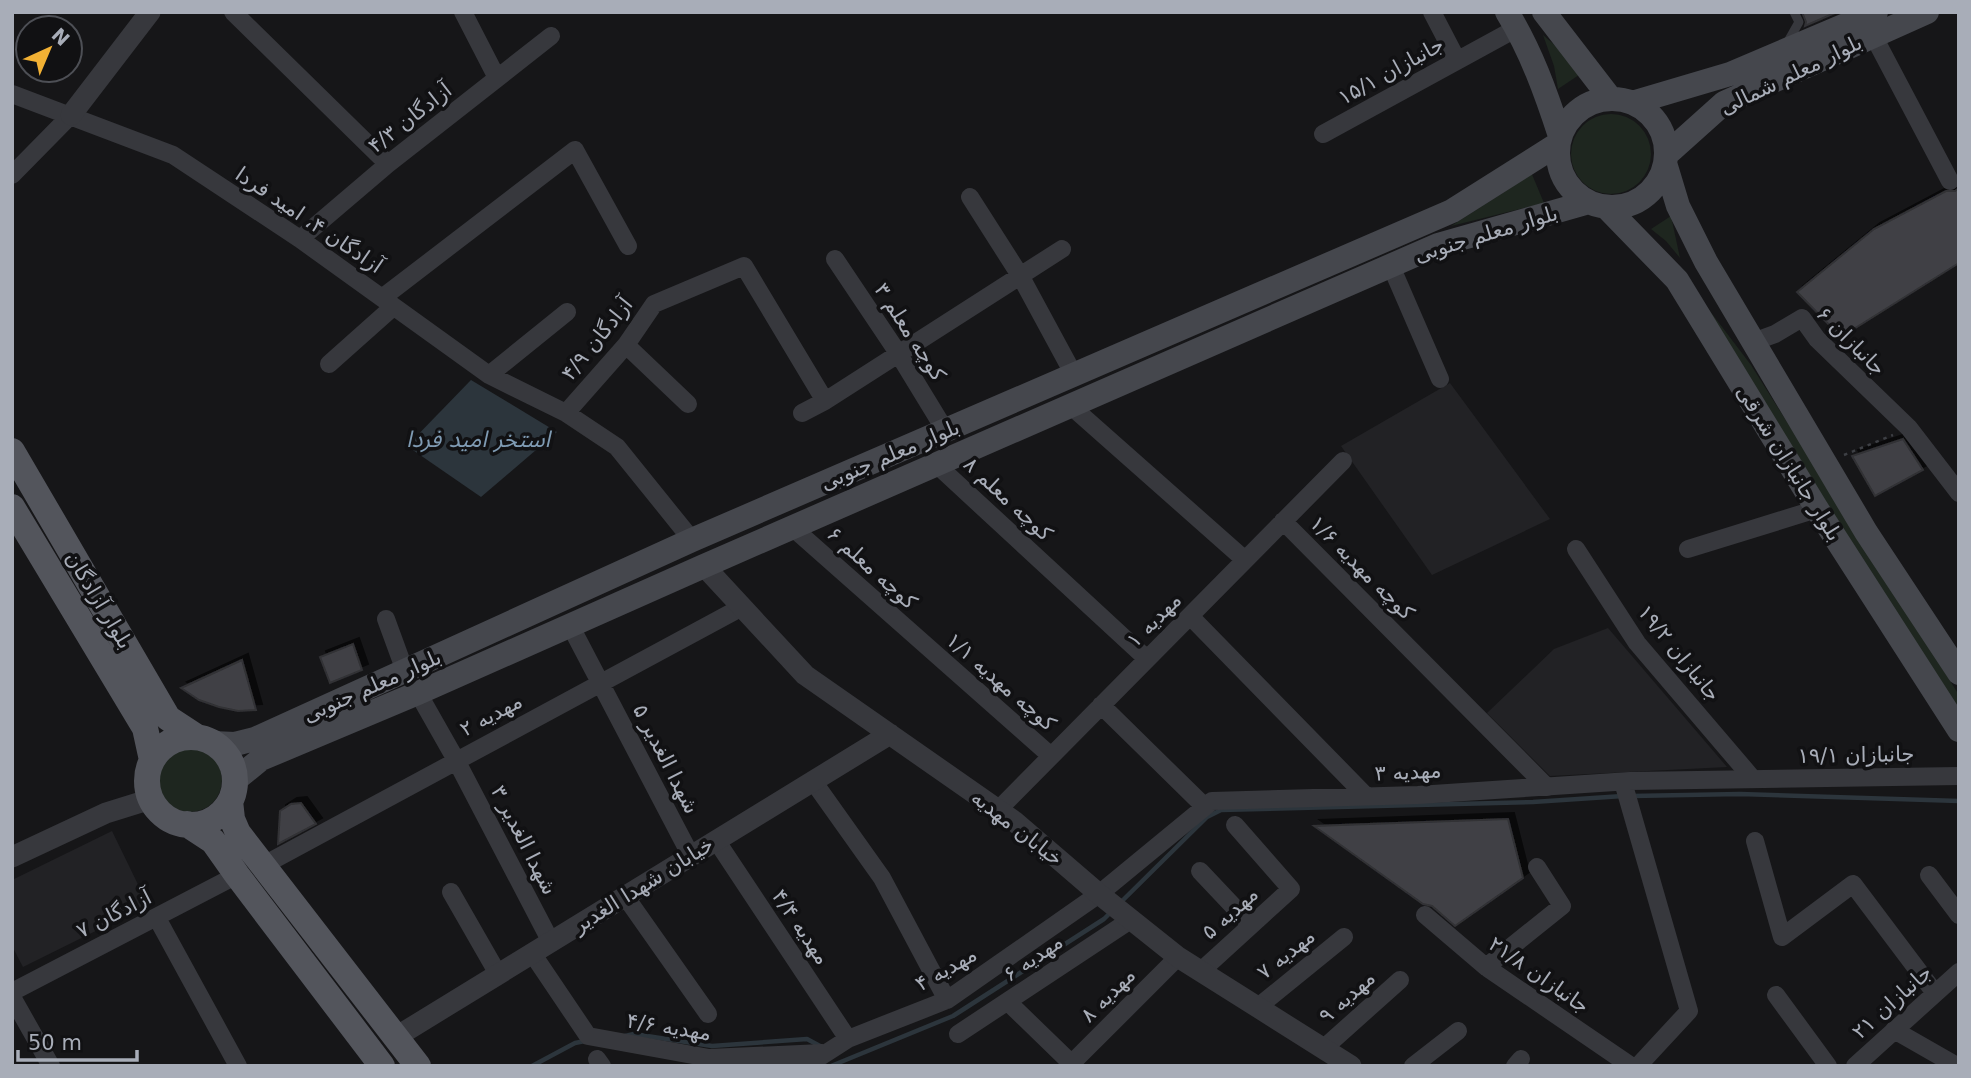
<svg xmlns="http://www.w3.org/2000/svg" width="1971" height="1078" viewBox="0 0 1971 1078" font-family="'DejaVu Sans','Noto Sans Arabic',sans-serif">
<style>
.built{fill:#222225}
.green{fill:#1e261f}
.water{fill:#2c353c}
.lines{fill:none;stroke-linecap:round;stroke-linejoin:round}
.stream{stroke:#2c353c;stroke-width:4.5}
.building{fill:#404145;stroke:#303034;stroke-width:2;filter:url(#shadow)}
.path{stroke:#3d3f44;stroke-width:2.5;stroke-dasharray:3.5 5;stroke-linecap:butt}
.service{stroke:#37383d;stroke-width:9}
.minor{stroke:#37383d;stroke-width:18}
.tertiary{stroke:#37383d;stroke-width:21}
.secondary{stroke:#45474d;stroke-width:24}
.primary{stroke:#53555c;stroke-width:26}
.labels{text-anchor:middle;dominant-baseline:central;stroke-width:7;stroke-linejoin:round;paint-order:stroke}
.street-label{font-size:21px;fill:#a8adb8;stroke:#111113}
.water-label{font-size:23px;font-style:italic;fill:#7f9bb3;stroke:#111113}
</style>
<defs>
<filter id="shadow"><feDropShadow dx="6" dy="-6" stdDeviation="0" flood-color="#0009"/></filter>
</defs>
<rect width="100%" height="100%" fill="#161618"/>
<path class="built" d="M1450 383 1550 519 1432 575 1341 446Z
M1608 628 1727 767 1550 776 1487 713 1554 649Z
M112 831 148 905 23 967 12 946V880Z"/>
<path class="green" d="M1543 35 1585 71 1558 89 1554 66Z
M1571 154a40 40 0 1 1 80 0a40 40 0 1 1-80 0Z
M1531 172 1544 203 1451 226 1509 189Z
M1671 216 1680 258 1666 241 1651 229Z
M1700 298 1751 365 1959 695V711L1855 550Z
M158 780a32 32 0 1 1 64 0a32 32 0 1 1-64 0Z"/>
<path class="water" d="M471 380 557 432 481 497 407 446Z"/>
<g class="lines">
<path class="stream" d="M1632 796 1740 794 1959 801
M1120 903 1207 817 1221 810 1533 802 1623 796
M625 1036 634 1034 712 1046 807 1039 820 1046
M532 1066 575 1043 585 1041
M831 1066 953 1016 1104 919 1111 912"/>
</g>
<path class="building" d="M1802 12H1837L1805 26 1806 22Z
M1959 188V263L1841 337 1797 292 1874 229 1946 191H1955Z
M1903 439 1923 470 1875 496 1852 456Z
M353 644 362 670 330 683 320 657Z
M242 660 256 710 238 711 219 707 199 700 181 688Z
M301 803 316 824 278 844 280 811 291 804Z
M1508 819 1523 878 1455 926 1432 906 1423 904 1314 826Z"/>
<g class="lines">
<path class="path" d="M1844 455 1893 435"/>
<path class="service" d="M1786 45 1799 22 1794 12"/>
<path class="minor" d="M233 12 388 164
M463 12 497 78
M1432 12 1457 60
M1873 35 1950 181
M12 94 173 155 300 239 489 375 566 413 617 447 692 540
M1323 134 1517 28
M12 175 71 115
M970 197 1021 277 1074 375
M300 239 388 164 551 36
M835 259 898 353 945 430
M1391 266 1440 379
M382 298 575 150 628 246
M1753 342 1775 334 1802 318 1817 339 1909 428 1959 493
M626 345 688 404
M329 364 393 307
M489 375 567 312
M1071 406 1245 560
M566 413 626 345 654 304 744 266 825 401 1062 249
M802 413 825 401
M936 464 1147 659
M1283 521 1547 787
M792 527 1051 756
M1576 549 1637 643 1753 779
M1688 549 1817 509
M1190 616 1366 796
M386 619 405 671
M570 625 691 856
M418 693 456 760 551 942
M1101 705 1205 807
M813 781 882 878 947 1000
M1623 782 1689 1011 1638 1066
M998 810 1343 461
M716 840 848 1039
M1755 841 1782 937 1853 884 1935 993
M262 866 742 607
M1200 871 1251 925
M1929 875 1959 915
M451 892 498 974
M625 896 708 1014
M1425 915 1486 967 1631 1066
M157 918 238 1066
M532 953 588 1036 709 1058 822 1053
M1486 967 1562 906 1537 867
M1201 971 1291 889 1235 825
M12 992 237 875
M1776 995 1828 1066
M12 997 51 1066
M1008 1002 1074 1066
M1258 1007 1344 937
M1894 1030 1957 1066
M958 1034 1132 919
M1324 1048 1400 980
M597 1059 602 1066
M806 1066 848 1039 947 1000 1099 894 1212 801 1418 795 1630 781 1959 776
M1069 1066 1178 957
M1413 1066 1458 1031
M1515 1066 1521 1059
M1855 1066 1959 972"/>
<path class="tertiary" d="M71 115 150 12
M704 566 805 675 1014 821 1099 894 1178 957 1351 1066
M12 857 106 813 151 799
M396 1037 890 734"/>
<path class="secondary" d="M1507 12C1531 51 1546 93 1560 136
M1544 12 1611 99
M1558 153a54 54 0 1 1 108 0a54 54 0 1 1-108 0Z
M1632 103 1730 74 1876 12
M1666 155 1724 103 1927 12
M1665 163 1678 206 1706 262 1866 532 1959 673
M1606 207 1677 280 1817 509 1959 730
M213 743 235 744 255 739 692 540 1452 211 1558 144
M234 781 261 759 418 693 704 566 1438 245 1589 202"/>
<path class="primary" d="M12 451 168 718 197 737
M12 507 145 728 152 760
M147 781a44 44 0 1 1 88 0a44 44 0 1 1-88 0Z
M230 801 232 819 238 833 418 1066
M187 824 213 841 237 875 382 1066"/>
</g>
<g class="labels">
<g class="street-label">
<text transform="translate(1391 71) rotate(-29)">جانبازان ۱۵/۱</text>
<text transform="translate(1791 75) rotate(-26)">بلوار معلم شمالی</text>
<text transform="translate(410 118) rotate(-38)">آزادگان ۴/۳</text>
<text transform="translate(309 220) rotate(34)">آزادگان ۴، امید فردا</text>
<text transform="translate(1486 234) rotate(-17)">بلوار معلم جنوبی</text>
<text transform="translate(910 332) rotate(57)">کوچه معلم ۳</text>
<text transform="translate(597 339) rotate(-51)">آزادگان ۴/۹</text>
<text transform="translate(1851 341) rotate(45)">جانبازان ۶</text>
<text transform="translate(890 455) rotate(-23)">بلوار معلم جنوبی</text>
<text transform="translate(1789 463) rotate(58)">بلوار جانبازان شرقی</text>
<text transform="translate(1008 499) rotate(43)">کوچه معلم ۸</text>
<text transform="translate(872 568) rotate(42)">کوچه معلم ۶</text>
<text transform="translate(1362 568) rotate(45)">کوچه مهدیه ۱/۶</text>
<text transform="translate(99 600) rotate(59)">بلوار آزادگان</text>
<text transform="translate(1154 620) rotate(-45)">مهدیه ۱</text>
<text transform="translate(1679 653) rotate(51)">جانبازان ۱۹/۲</text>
<text transform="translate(1001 682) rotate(41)">کوچه مهدیه ۱/۱</text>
<text transform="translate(372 686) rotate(-24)">بلوار معلم جنوبی</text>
<text transform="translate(491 715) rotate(-28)">مهدیه ۲</text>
<text transform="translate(1856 755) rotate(-1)">جانبازان ۱۹/۱</text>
<text transform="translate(666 759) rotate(63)">شهدا الغدیر ۵</text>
<text transform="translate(1408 772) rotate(-3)">مهدیه ۳</text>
<text transform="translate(1017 828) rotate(38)">خیابان مهدیه</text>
<text transform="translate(524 840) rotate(63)">شهدا الغدیر ۳</text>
<text transform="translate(643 885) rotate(-32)">خیابان شهدا الغدیر</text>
<text transform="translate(1230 913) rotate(-42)">مهدیه ۵</text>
<text transform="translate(114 914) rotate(-27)">آزادگان ۷</text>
<text transform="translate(801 927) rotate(56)">مهدیه ۴/۴</text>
<text transform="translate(1286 954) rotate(-39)">مهدیه ۷</text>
<text transform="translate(1033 958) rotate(-34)">مهدیه ۶</text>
<text transform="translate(946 969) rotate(-30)">مهدیه ۴</text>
<text transform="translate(1539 975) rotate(35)">جانبازان ۲۱/۸</text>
<text transform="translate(1108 995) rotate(-45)">مهدیه ۸</text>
<text transform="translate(1347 997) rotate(-42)">مهدیه ۹</text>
<text transform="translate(1892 1002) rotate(-42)">جانبازان ۲۱</text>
<text transform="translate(669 1027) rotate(9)">مهدیه ۴/۶</text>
</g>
<g class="water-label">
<text x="478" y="439">استخر امید فردا</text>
</g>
</g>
<rect width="1971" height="1078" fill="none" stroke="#a8adb8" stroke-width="28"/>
<g transform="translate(49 49) rotate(44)"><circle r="33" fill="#111113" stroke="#4d4f55" stroke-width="2"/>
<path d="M0-5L12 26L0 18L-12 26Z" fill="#f2b134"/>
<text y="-10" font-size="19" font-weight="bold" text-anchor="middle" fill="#a8adb8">N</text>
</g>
<path d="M18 1050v10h119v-10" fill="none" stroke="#a8adb8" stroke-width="3.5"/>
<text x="28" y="1050" font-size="21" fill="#a8adb8" stroke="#111113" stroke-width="5" paint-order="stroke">50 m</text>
</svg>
